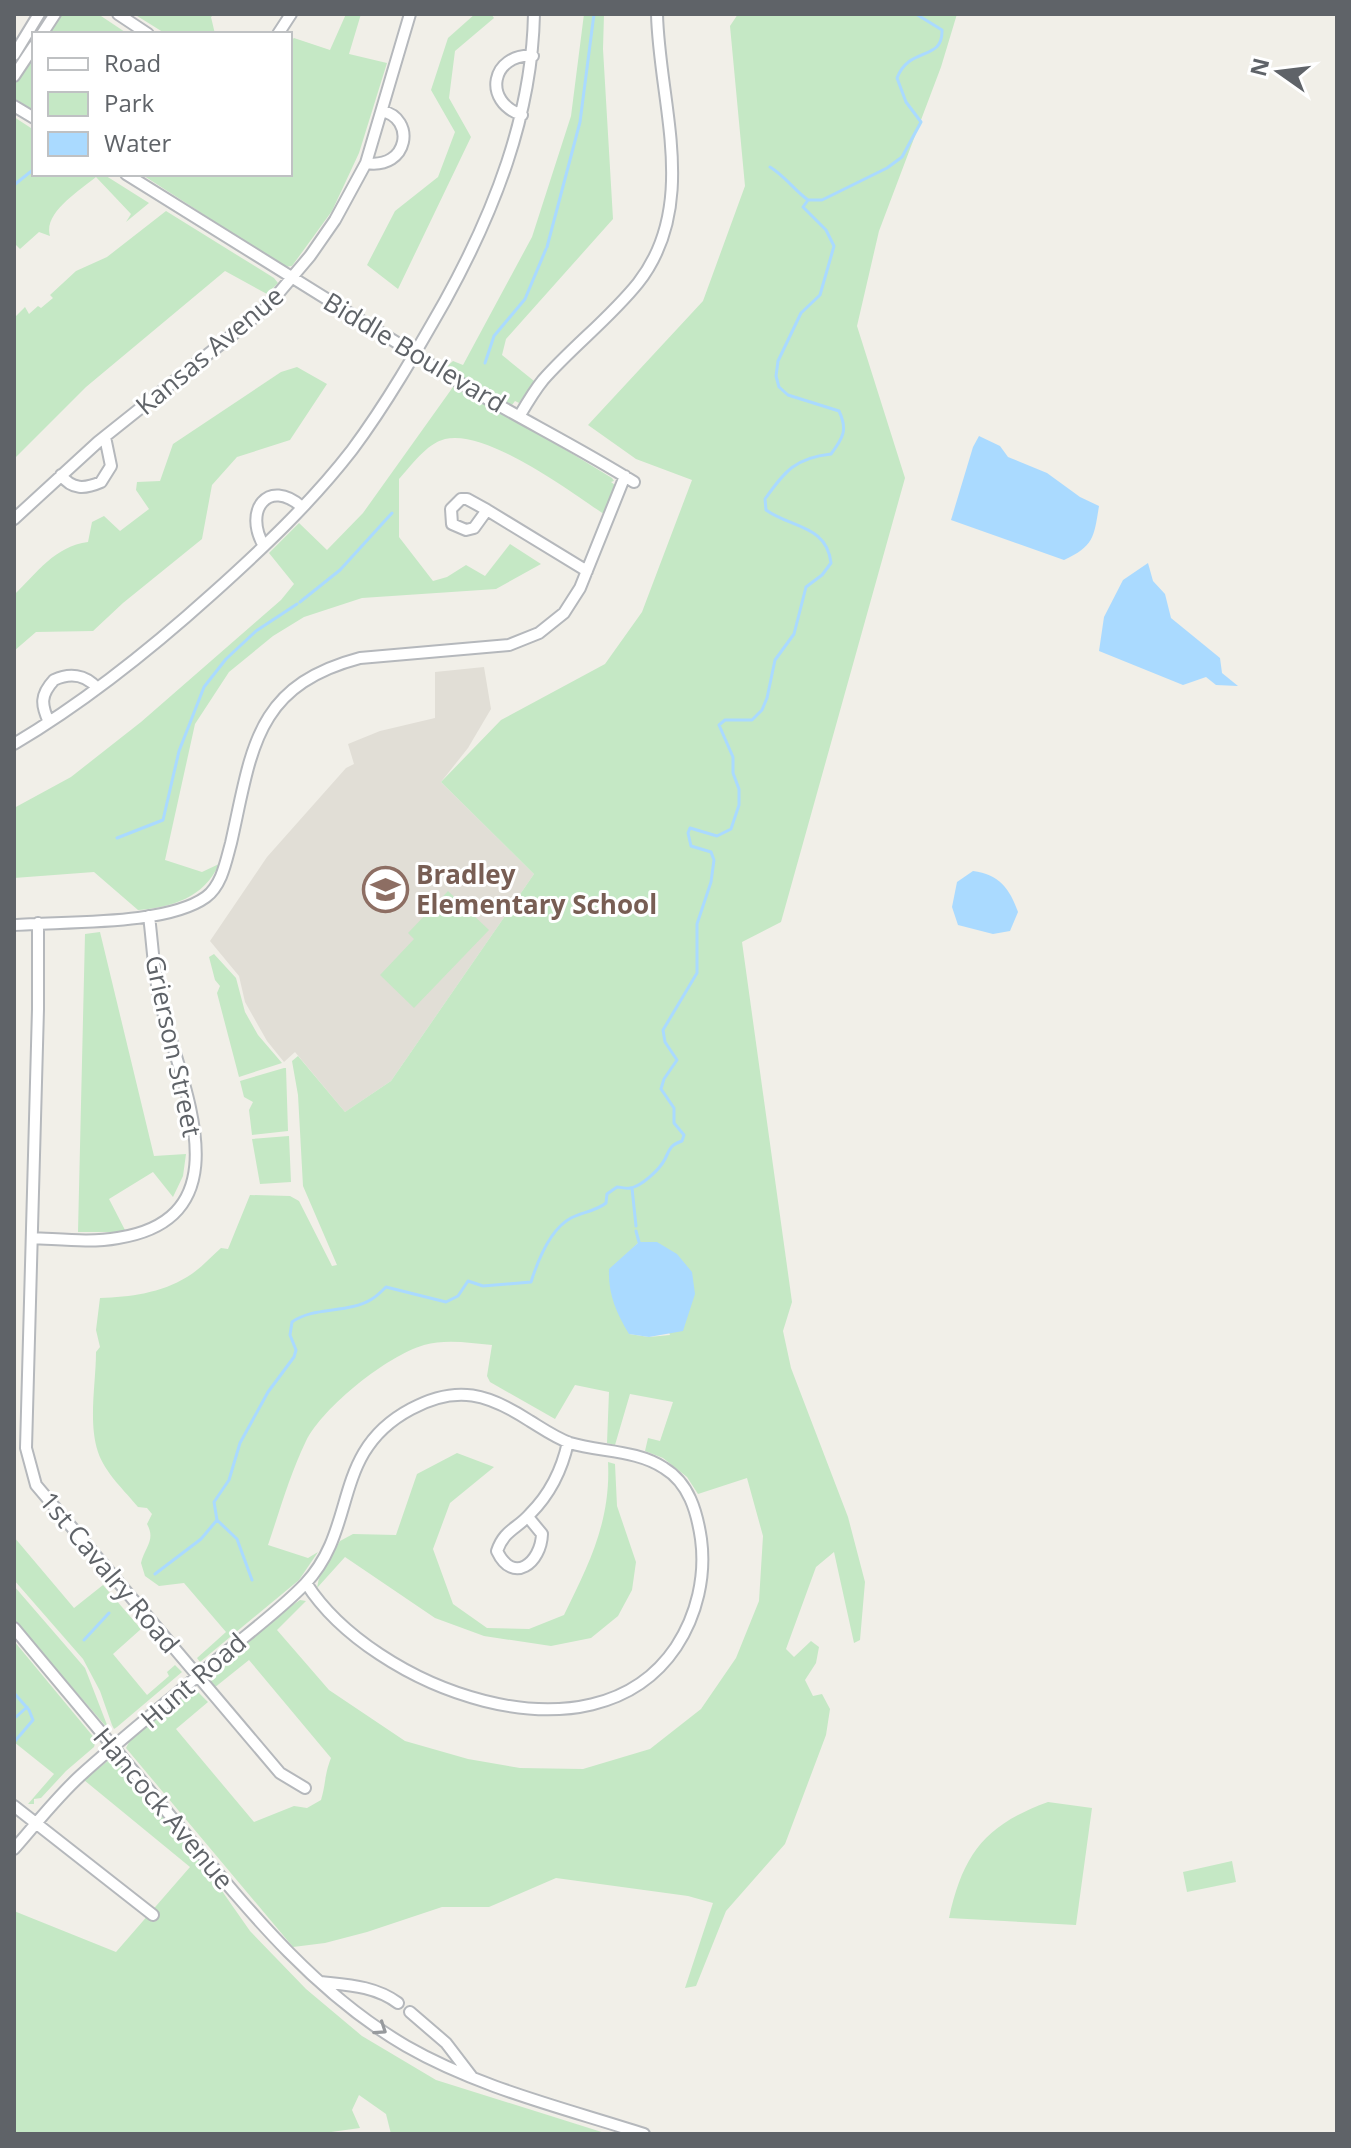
<svg xmlns="http://www.w3.org/2000/svg" width="1351" height="2148" viewBox="0 0 1351 2148" font-family="'Open Sans',sans-serif">
<style>
.education{fill:#e1ded6}
.green{fill:#c5e8c5;fill-rule:evenodd}
.water{fill:#aadaff}
.lines{fill:none;stroke-linecap:round;stroke-linejoin:round}
.stream{stroke:#aadaff;stroke-width:3}
.minor-casing{stroke:#b5b8bc;stroke-width:14}
.minor{stroke:#fff;stroke-width:10}
.oneway{stroke:#979a9d}
.labels{text-anchor:middle;dominant-baseline:central;stroke-width:6;stroke-linejoin:round;paint-order:stroke}
.street-label{font-size:26px;fill:#5f6368;stroke:#fff}
.education-label{font-size:26px;font-weight:bold;fill:#785e54;stroke:#fff;text-anchor:start}
</style>
<rect width="100%" height="100%" fill="#f1efe8"/>
<path class="education" d="M484 667 491 709 468 748 441 782 534 874 391 1081 345 1112 295 1052 284 1062 267 1041 245 1002 239 976 210 941 267 857 346 768 354 764 348 744 380 731 435 718V672Z"/>
<path class="green" d="M60 14H98L128 34H46Z
M134 14H214L211 17 215 34H166Z
M346 14H361L349 54 387 63 359 153 332 211 292 266 285 267 141 174H290V41L294 38 330 50Z
M475 14H491L494 18 455 51 449 98 471 137 398 289 367 265 395 211 438 177 455 132 431 90 448 38Z
M584 14H604L603 49 613 219 506 339 502 355 534 381 519 403 515 401 512 405 463 380 445 368 453 361 463 365 532 237 571 116Z
M738 14H957L941 67 879 231 857 326 905 478 781 922 742 942 792 1302 783 1331 791 1368 848 1517 865 1582 860 1640 854 1643 834 1552 816 1567 786 1649 794 1657 811 1641 819 1647 816 1663 805 1680 813 1696 822 1694 830 1709 826 1735 785 1844 726 1911 696 1986 685 1988 713 1903 688 1896 556 1878 489 1907H442L367 1932 325 1943 293 1947 126 1748 130 1740 189 1691H197L208 1702 176 1729 254 1822 294 1806 307 1808 321 1800C326 1784 324 1776 331 1758L249 1660 214 1688 210 1681 213 1670 291 1606 300 1600 306 1601 277 1630 329 1690 405 1741 468 1759 520 1768 583 1769 650 1749 701 1709 736 1658 759 1601 763 1536 747 1478 698 1494 687 1477 663 1458 645 1451 648 1438 660 1441 673 1402 630 1394 615 1445 607 1443 609 1392 575 1385 555 1419 490 1382 487 1376 492 1345C470 1343 446 1339 424 1345 387 1356 324 1406 306 1441 290 1474 280 1510 268 1545L308 1558 318 1552 299 1580 200 1662 197 1658 226 1632 184 1583 159 1586 145 1576 141 1563C145 1547 156 1540 147 1524L152 1514 147 1508 138 1507C125 1491 105 1473 98 1452 88 1422 96 1383 96 1352L100 1347 96 1330 100 1298C130 1297 161 1293 187 1277 199 1270 210 1258 221 1248L228 1249 250 1195 290 1196 299 1201 332 1266 337 1265 303 1186 298 1095 292 1061 298 1056 345 1112 391 1081 534 874 441 782 501 720 605 664 642 612 692 480 636 459 588 425 703 301 745 186 730 26ZM639 1242 670 1335 649 1337 629 1334 626 1255Z
M34 52V111L14 98V82Z
M14 117 34 130V174H103L149 203 126 222 131 214 96 177C79 191 43 213 50 236L39 232 20 249 16 245 14 246Z
M166 211 274 278 278 283 267 294 225 271 86 387 14 459V318L25 307 29 314 38 306 41 308 53 298 50 295 76 271 107 257Z
M297 367 327 384 290 440 237 457 212 485 202 539 123 603 93 631 36 632 14 651V595C37 573 55 546 88 542L92 522 104 516 120 531 149 509 136 490 137 482 160 481 173 444 281 372Z
M453 387 505 413 612 478 614 481 611 482 615 485 604 514C569 491 487 429 445 439 426 444 411 466 399 479V537L433 581 447 577 466 565 485 576 510 544 541 564 496 589 362 598 304 617 273 636 229 672 195 724 165 860 202 872 219 864C205 897 171 908 138 910L94 872 14 878V808L71 777 141 722 281 600 294 584 269 553 299 523 327 550 363 513Z
M448 891 489 930 414 1008 380 975 414 939 408 933Z
M100 932 154 1156 186 1154 183 1176 173 1197 153 1172 109 1199 126 1232H78L85 934Z
M214 954 236 978 245 1012 258 1035 282 1063 239 1077 217 993 220 986 215 980 209 957Z
M284 1068H286L288 1131 252 1135 249 1110 253 1102 244 1097 240 1081Z
M289 1136 291 1182 260 1184 252 1139Z
M457 1453 494 1467 450 1503 433 1549 453 1604 487 1628 529 1629 564 1615C589 1564 611 1521 608 1462L615 1464 617 1506 636 1562 632 1590 618 1616 591 1638 551 1646 484 1636 435 1618 345 1557 317 1588 319 1578 340 1541 353 1534 396 1535 417 1474Z
M14 1537 74 1608 103 1585 141 1629 113 1654 147 1695 169 1676 167 1672 175 1665 182 1672 117 1727 114 1729 112 1725 100 1691 83 1659 14 1580Z
M14 1586 85 1668 109 1730 14 1620Z
M14 1641 96 1740 94 1747 66 1771 41 1798 34 1799V1804H28L54 1774 14 1742Z
M109 1760 119 1762 223 1888 222 1891 250 1931 306 1989 362 2036 436 2080 608 2134H391L386 2114 359 2095 352 2110 360 2128 317 2134H14V1911L116 1952 190 1867 84 1780Z
M1048 1802 1092 1808 1076 1925 949 1918C963 1854 985 1825 1048 1802Z
M1232 1861 1236 1882 1187 1892 1183 1872Z"/>
<path class="water" d="M979 436 1000 446 1008 457 1047 473 1080 497 1099 506C1094 537 1094 546 1064 560L951 520 973 447Z
M1148 563 1153 581 1165 594 1171 618 1220 658 1222 673 1238 686 1216 685 1206 677 1183 685 1099 651 1104 617 1123 580Z
M973 871C999 874 1010 889 1018 912L1010 931 993 934 958 925 952 907 957 882Z
M639 1242H657L677 1254 692 1272 695 1294 683 1331 649 1337 629 1334C616 1312 608 1294 609 1269Z"/>
<g class="lines">
<path class="stream" d="M770 167C785 176 794 190 808 200
M14 185 34 169
M547 247 580 122 594 14
M485 363 494 336 525 299 546 249
M300 602 340 570 392 513
M117 838 163 820 179 751 204 687 226 659 256 631 297 604
M632 1188 636 1226
M636 1231 639 1242
M217 1520 237 1539 252 1580
M155 1574 201 1539 217 1520 214 1502 229 1480 240 1443 268 1392 294 1357 296 1350 290 1335 292 1322C314 1306 348 1314 372 1299 377 1296 382 1291 386 1287L446 1302 458 1296 468 1281 483 1286 531 1282C538 1260 550 1229 571 1218 583 1212 596 1211 606 1203L607 1194 617 1187C621 1187 626 1189 630 1188 641 1187 660 1169 665 1159 670 1149 670 1145 682 1141L684 1135 674 1123V1108L661 1089 664 1079 677 1060 665 1042 663 1030 697 973V924L711 882 714 860 711 852 691 846 688 833 690 828 717 836 731 829 739 805V789L733 773V757L719 725 725 720H752L762 710 767 698 775 660 794 634 806 587 822 575 831 563C827 525 791 528 766 510L765 499C785 471 795 458 831 454 843 438 848 430 839 411L788 395 779 387 776 376 778 361 801 313 820 295 834 246 826 230 803 207 808 200H822L887 168 902 157 921 122 906 102 897 78C910 45 943 62 942 30L916 14
M84 1640 109 1613
M14 1693 29 1710 33 1720 15 1741
M16 1717 27 1707"/>
<defs>
<path id="minor" d="M118 14 148 34
M42 34 55 14
M278 34 291 14
M14 55 39 14
M14 76 34 46
M14 106 34 118
M522 115C482 102 491 53 533 56
M366 163C409 170 416 118 382 111
M126 174 415 354C485 402 562 437 634 482
M520 415C527 403 534 391 543 380 573 346 610 318 638 283 700 204 659 103 657 14
M61 475C72 490 85 489 101 482L111 466 105 437
M461 499H467L487 510 474 528 466 530 452 524 451 509Z
M487 510 587 571
M14 519 98 442 266 308 310 256 335 220 366 163 410 14
M264 546C243 511 268 477 302 507
M49 722C41 705 40 695 54 680 69 673 85 674 97 688
M14 744C85 702 151 649 212 594 262 549 311 503 352 450 387 403 416 352 445 301 494 212 532 116 534 14
M38 923V1009L26 1448 36 1485 280 1773 305 1788
M14 925C64 921 166 926 206 897 222 885 226 861 231 843 252 750 254 686 360 658L509 645 539 633 564 613 580 588 625 476
M32 1238C59 1239 91 1243 118 1238 244 1218 184 1092 163 1012 154 981 153 948 149 916
M528 1517 542 1534C541 1563 513 1585 497 1551 504 1530 517 1529 530 1514 550 1494 562 1470 568 1442
M14 1628C68 1693 123 1758 177 1824 245 1906 312 1991 406 2046 479 2088 564 2108 644 2134
M14 1806 153 1915
M14 1849C36 1824 56 1798 80 1776 123 1737 169 1701 213 1663 243 1637 277 1613 305 1584 359 1527 330 1452 411 1409 457 1384 489 1394 530 1421 543 1429 556 1438 570 1443 600 1452 637 1450 664 1468 689 1483 697 1512 701 1539 706 1576 697 1615 676 1647 592 1772 372 1687 306 1583
M321 1982C348 1985 375 1986 398 2003
M410 2012 446 2043 472 2077"/>
</defs>
<use href="#minor" class="minor-casing"/>
<use href="#minor" class="minor"/>
</g>
<defs><path id="oneway-chevron" d="M-2-3.5L2.5 0L-2 3.5" fill="none" stroke-width="1.6" stroke-linecap="round" stroke-linejoin="round" transform="scale(2)"/></defs>
<use class="oneway" href="#oneway-chevron" transform="translate(381 2029) rotate(34)"/>
<defs>
<symbol id="school-ring" viewBox="-11 -11 22 22"><circle r="9.5" fill="#fff" stroke="#8d6e63" stroke-width="1.5"/><path d="M0-5L7-2L0 1L-7-2ZM-4 1L0 2.5L4 1V4Q0 6-4 4Z" fill="#8d6e63"/></symbol>
</defs>
<g fill-rule="evenodd">
<use href="#school-ring" x="360" y="864" width="51" height="51"/>
</g>
<g class="labels">
<g class="street-label">
<text transform="translate(209 350) rotate(-40)">Kansas Avenue</text>
<text transform="translate(415 352) rotate(31)">Biddle Boulevard</text>
<text transform="translate(174 1046) rotate(78)">Grierson Street</text>
<text transform="translate(110 1572) rotate(50)">1st Cavalry Road</text>
<text transform="translate(193 1680) rotate(-41)">Hunt Road</text>
<text transform="translate(164 1808) rotate(50)">Hancock Avenue</text>
</g>
<g class="education-label">
<text x="416" y="874">Bradley<tspan x="416" dy="30">Elementary School</tspan></text>
</g>
</g>
<rect width="1351" height="2148" fill="none" stroke="#5f6368" stroke-width="32"/>
<rect x="32" y="32" width="260" height="144" fill="#ffffff" stroke="#bfc1c3" stroke-width="2"/>
<rect x="48" y="58" width="40" height="12" fill="#ffffff" stroke="#bfc1c3" stroke-width="2"/>
<text x="104" y="72" font-size="24" fill="#5f6368">Road</text>
<rect x="48" y="92" width="40" height="24" fill="#c5e8c5" stroke="#bfc1c3" stroke-width="2"/>
<text x="104" y="112" font-size="24" fill="#5f6368">Park</text>
<rect x="48" y="132" width="40" height="24" fill="#aadaff" stroke="#bfc1c3" stroke-width="2"/>
<text x="104" y="152" font-size="24" fill="#5f6368">Water</text>
<g transform="translate(1279 72) rotate(284)" stroke="#ffffff" stroke-width="6" paint-order="stroke">
<path d="M0-6L14 30L0 20L-14 30Z" fill="#5f6368"/>
<text y="-12" font-size="22" font-weight="bold" text-anchor="middle" fill="#5f6368">N</text>
</g>
</svg>
